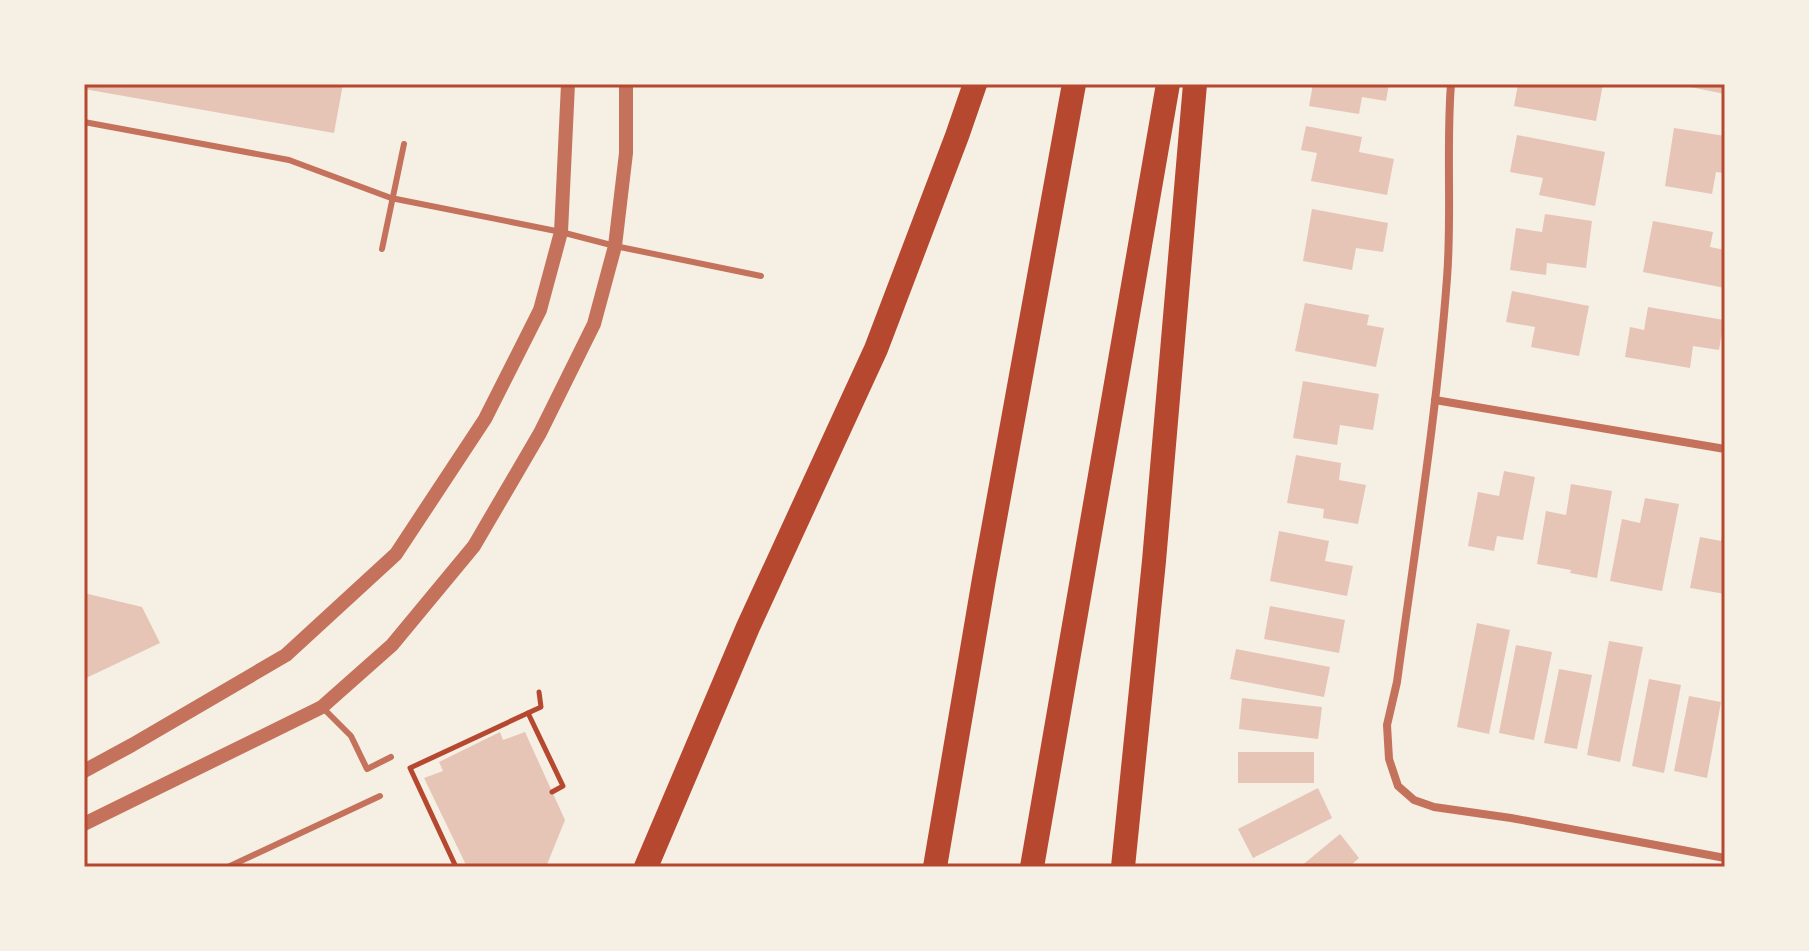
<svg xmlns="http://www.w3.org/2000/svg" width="1809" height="951" font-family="'Asap Condensed',sans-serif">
  <rect width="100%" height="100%" fill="#f6efe4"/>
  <!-- building -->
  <g fill="#e6c5b7">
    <polygon points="84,84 343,84 334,133 84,89"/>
    <polygon points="1313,84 1389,84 1386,101 1362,97 1359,114 1309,106"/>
    <polygon points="1518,84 1603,84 1596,121 1514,106"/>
    <polygon points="1680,84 1725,84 1725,94 1680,85"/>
    <polygon points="1306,126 1362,137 1359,152 1394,159 1387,195 1311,181 1317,153 1301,150"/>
    <polygon points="1674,128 1725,136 1725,173 1716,172 1712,194 1665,186"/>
    <polygon points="1517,135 1605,152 1595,206 1539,195 1543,178 1510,172"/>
    <polygon points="1312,209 1388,223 1383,252 1356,248 1352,270 1303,261"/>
    <polygon points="1545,214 1592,221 1586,268 1547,263 1546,275 1510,270 1516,228 1542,232"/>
    <polygon points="1653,221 1713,232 1710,247 1725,250 1725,288 1643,272"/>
    <polygon points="1512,291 1589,306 1579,356 1531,347 1535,327 1506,322"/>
    <polygon points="1305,303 1369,315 1367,325 1384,328 1376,367 1295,351"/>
    <polygon points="1648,307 1724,320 1719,350 1693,346 1690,368 1625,357 1630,327 1644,330"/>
    <polygon points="1303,381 1379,394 1373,430 1340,425 1337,445 1293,438"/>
    <polygon points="1296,455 1341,463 1339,480 1366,485 1358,524 1323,518 1324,509 1287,503"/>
    <polygon points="1504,471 1535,477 1523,540 1497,536 1494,551 1468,546 1478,492 1499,496"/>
    <polygon points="1571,484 1612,491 1597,578 1570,573 1571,570 1537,564 1546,511 1566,515"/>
    <polygon points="1645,498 1679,504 1662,591 1610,581 1622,519 1640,523"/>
    <polygon points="1724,527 1725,527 1725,594 1690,588 1700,537 1721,541"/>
    <polygon points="1279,531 1329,541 1325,561 1353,566 1347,596 1270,581"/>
    <polygon points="84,593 142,607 160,643 84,679"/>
    <polygon points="1270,606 1345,620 1339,653 1264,639"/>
    <polygon points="1477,623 1510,630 1489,734 1457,727"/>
    <polygon points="1609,641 1643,647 1620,762 1587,755"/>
    <polygon points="1516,645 1552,652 1534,740 1499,733"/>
    <polygon points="1236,649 1330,667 1324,697 1230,679"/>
    <polygon points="1559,669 1592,675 1577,749 1544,743"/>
    <polygon points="1649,679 1681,685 1664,773 1632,766"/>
    <polygon points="1689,696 1721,702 1707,778 1674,771"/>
    <polygon points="1242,698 1322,707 1318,739 1239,729"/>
    <polygon points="500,732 503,740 525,732 565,820 546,867 467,867 424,778 443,771 439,762"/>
    <rect x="1238" y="752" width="76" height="31"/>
    <polygon points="1318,788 1332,818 1253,858 1238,829"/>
    <polygon points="1340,834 1359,858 1349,867 1300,867"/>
  </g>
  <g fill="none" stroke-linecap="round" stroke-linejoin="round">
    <!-- path -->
    <g stroke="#b5482f" stroke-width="5">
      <polyline points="528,713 563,786 552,792"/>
      <polyline points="456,867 410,768 541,707 539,692"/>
    </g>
    <!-- service -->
    <g stroke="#c5725c" stroke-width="6">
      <polyline points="84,122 289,160 391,198 561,232 615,246 761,276"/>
      <polyline points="382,249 404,144"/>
      <polyline points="322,707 351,736 367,769 391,757"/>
      <polyline points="228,867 380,796"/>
    </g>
    <!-- minor -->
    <g stroke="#c5725c" stroke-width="8">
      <path d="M1451,84c-5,65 1,130 -4,194 -10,135 -32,270 -50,404l-10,43 2,34 9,27 16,14 20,7 77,11 214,40"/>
      <polyline points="1435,400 1725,449"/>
    </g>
    <!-- tertiary -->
    <g stroke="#c5725c" stroke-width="14">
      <polyline points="84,771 132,745 286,655 396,554 485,419 540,310 561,232 568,84"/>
      <polyline points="84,824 322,707 392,645 474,546 540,433 594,324 615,246 626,153 626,84"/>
    </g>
    <!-- motorway -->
    <g stroke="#b5482f" stroke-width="24">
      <polyline points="646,867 748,627 876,349 957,136 975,84"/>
      <polyline points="935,867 984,579 1074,84"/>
      <polyline points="1032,867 1168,84"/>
      <polyline points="1123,867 1154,561 1195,84"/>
    </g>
  </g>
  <!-- border -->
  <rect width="1809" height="951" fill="none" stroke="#f6efe4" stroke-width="172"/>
  <rect x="86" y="86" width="1637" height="779" fill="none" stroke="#b5482f" stroke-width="3"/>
</svg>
